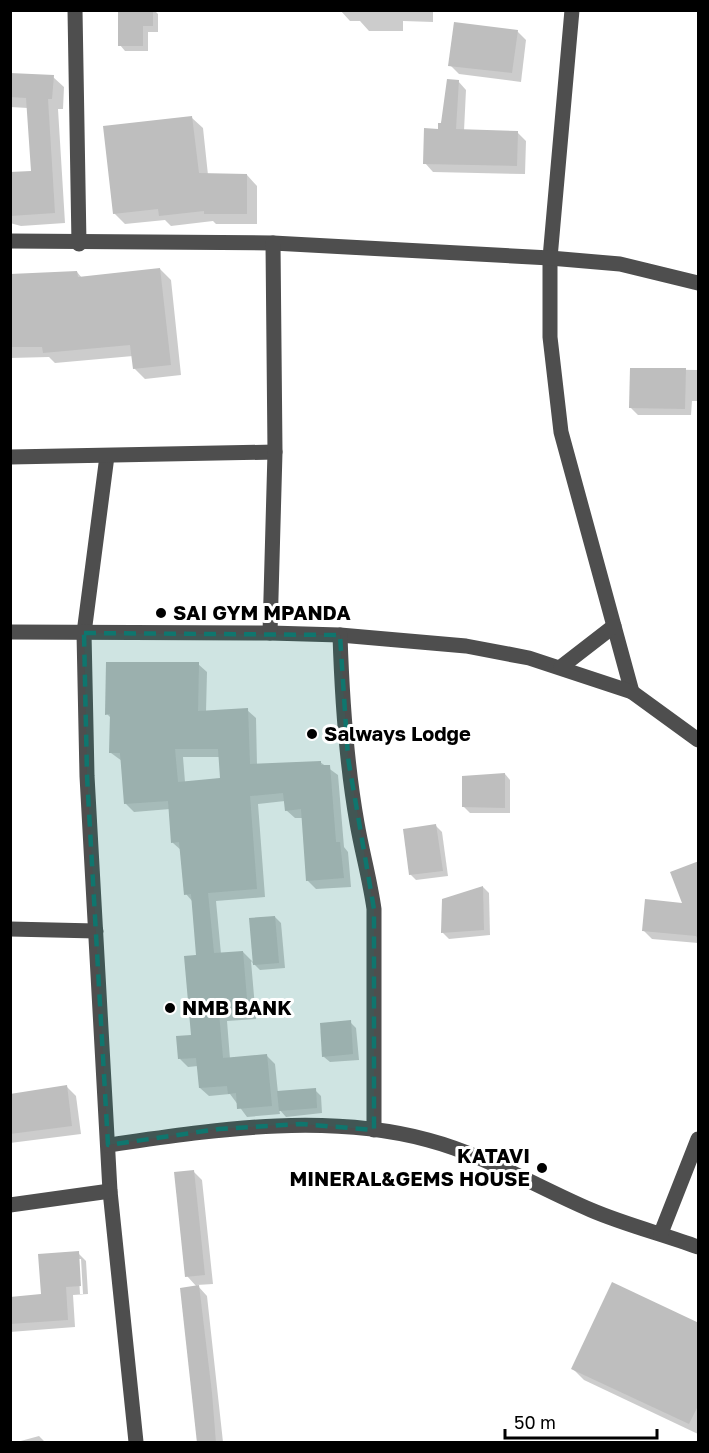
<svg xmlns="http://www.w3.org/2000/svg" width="709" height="1453" font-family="'Golos Text',sans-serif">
  <rect width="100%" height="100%" fill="#fff"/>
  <!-- shadow -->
  <g fill="#0003" fill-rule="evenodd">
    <polygon points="119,10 154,10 158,14 158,32 148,32 148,51 125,51 120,45"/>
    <polygon points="340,10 433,10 433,22 403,21 403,31 369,31 360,21 350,21"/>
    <polygon points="517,31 526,40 521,82 459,74 450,65"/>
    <polygon points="10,74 53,77 64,87 63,109 58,109 65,223 21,226 10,223 10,174 32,172 28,108 10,107"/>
    <polygon points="458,81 466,90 464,131 517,132 526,141 525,174 433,172 425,163"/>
    <polygon points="192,118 203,128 208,175 247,175 257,186 257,224 216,224 213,221 171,226 165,220 125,224 114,213"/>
    <polygon points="160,269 171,280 181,375 145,379 134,368 133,356 55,363 49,357 10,358 10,275 77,272 82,278"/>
    <polygon points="632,369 698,370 698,401 692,401 691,415 638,415 631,408"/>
    <path d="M198,664l9,8 -1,40 41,-2 9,8 1,47 63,-3 18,13 6,72 4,5 3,35 -35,2 -8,-8 -5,-63h-8l-9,-8 -1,-9 -27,3 7,93 -49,4 5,53 22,-2 12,12 20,-47 6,6 4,45 -25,2 -9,-9 5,58 -29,2 3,38 37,-3 8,8 3,29 37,-3 6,6 1,17 -36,4 -7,-8 1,5 -33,3 -17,-23 -21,2 -9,-8 -2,-22 -10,1 -8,-8 13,-23 5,-80 -5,-54 -7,-8 -4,-43 -9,-8 -3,-34 -36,3 -8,-8 -4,-43 -11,-8v-35l-4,-4zM183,757h37l1,22 -36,3z"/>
    <polygon points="505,774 510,780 510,813 470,813 464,807"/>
    <polygon points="436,826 442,832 448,876 416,880 410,874"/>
    <polygon points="698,862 698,943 652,939 644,931 684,904"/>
    <polygon points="483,887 489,893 490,935 449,939 443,933 443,900"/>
    <polygon points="350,1022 356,1028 359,1060 330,1062 324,1057"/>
    <polygon points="67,1087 76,1096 81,1134 10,1143 10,1095"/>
    <polygon points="193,1171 202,1180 213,1284 197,1285 207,1296 223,1442 198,1442 197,1287 187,1276"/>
    <path d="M78,1253l8,8 2,33 -15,1 2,32 -65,5v-34l33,-2zM78,1259h3l2,35h-3z"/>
    <polygon points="698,1325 698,1434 584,1380 573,1369"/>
    <polygon points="39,1436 45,1442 51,1442 17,1442"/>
  </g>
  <!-- building -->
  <g fill="#bebebe" fill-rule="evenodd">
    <polygon points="118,10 153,10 153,26 143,26 143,46 118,46"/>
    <polygon points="454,22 518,30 512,73 448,66"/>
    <polygon points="10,73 54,75 52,99 48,99 55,213 10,216 10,172 31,171 26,98 10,97"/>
    <polygon points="447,79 459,80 456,129 518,131 517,166 423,164 424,128 438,129 438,123 441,123"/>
    <polygon points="192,116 199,173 247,174 247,214 204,214 204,211 159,216 158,209 113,214 103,126"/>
    <polygon points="160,268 171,365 133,369 130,345 43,353 42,347 10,347 10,274 77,271 78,277"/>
    <polygon points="630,368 686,368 685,409 629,408"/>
    <path d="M106,662h93l-1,49 50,-3 2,56 71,-3v4h9l6,77h4l4,36 -38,3 -5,-72 -16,2 -2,-18 -33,3 7,93 -49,4 6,60 29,-2 5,60 -29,2 4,45 44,-4 5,52 -35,3 -1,-16 -8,1 -1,-8 -28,2 -3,-30 -18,1 -2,-23 15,-1 -7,-79 12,-1 -5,-61 -7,1 -5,-53 -8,1 -3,-42 -44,3 -4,-51h-11l1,-39 -5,1zM175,749h43l2,29 -42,4z"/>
    <polygon points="505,773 505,808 462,807 462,776"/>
    <polygon points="436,824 443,871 409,875 403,829"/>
    <polygon points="699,861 699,941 696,936 642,931 645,899 682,903 670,872"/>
    <polygon points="483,886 484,930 441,933 442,899"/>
    <polygon points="275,916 279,963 253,965 249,918"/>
    <polygon points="351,1020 353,1054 322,1057 320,1023"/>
    <polygon points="67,1085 72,1126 10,1134 10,1094"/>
    <polygon points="316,1088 317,1108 279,1111 277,1091"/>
    <polygon points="194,1170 205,1275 185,1277 174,1172"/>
    <polygon points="79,1251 81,1286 66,1287 68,1320 10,1324 10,1297 41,1294 38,1254"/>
    <polygon points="612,1282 699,1323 699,1404 689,1424 571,1369"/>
    <polygon points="199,1285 212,1393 216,1443 197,1443 180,1288"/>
  </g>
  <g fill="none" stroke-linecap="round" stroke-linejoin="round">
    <!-- minor -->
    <g stroke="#4e4e4e" stroke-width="15">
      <polyline points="75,10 79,244"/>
      <polyline points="572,10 550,258 550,337 561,432 632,692"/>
      <polyline points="10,241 273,243 550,258 620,264 698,283"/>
      <polyline points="107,456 84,633 87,776 110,1191 136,1442"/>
      <polyline points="10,457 275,452"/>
      <polyline points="10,632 270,633 340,635 466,646 529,658 632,692 698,740"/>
      <polyline points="270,633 275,452 273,243"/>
      <path d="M340,635c2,63 6,126 17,188 5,29 13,57 17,86v221"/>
      <polyline points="561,667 614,626"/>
      <polyline points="10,929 96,931"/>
      <path d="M108,1145c106,-15 215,-33 320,-5 57,15 109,47 163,70 35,15 72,24 107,37"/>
      <polyline points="10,1205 110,1191"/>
      <polyline points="661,1233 698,1139"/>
    </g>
  </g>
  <!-- marked area -->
  <path fill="#0f766e" fill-opacity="0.2" stroke="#0f766e" stroke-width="4.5" stroke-dasharray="12 8" stroke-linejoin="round" d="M84,633l256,2 8,123 26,151v221l-73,-6 -82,5 -111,16 -21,-369z"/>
  <!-- markers -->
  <g fill="#000" stroke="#fff" stroke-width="2">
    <circle cx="161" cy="613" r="6"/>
    <circle cx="312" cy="734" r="6"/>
    <circle cx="170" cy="1008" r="6"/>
    <circle cx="542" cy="1168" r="6"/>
  </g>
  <g text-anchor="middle" stroke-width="6" stroke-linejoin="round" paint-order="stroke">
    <!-- poi labels -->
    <g font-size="20" font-weight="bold" fill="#000" stroke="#fff" text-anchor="start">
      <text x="173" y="620">SAI GYM MPANDA</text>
      <text x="324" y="741">Salways Lodge</text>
      <text x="182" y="1015">NMB BANK</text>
      <text x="530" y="1163" text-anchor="end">KATAVI<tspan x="530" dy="23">MINERAL&amp;GEMS HOUSE</tspan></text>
    </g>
  </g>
  <!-- border -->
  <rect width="709" height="1453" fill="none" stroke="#000000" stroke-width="24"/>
  <!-- scale -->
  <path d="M505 1429v9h152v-9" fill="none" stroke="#000000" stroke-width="3"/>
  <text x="514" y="1429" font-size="18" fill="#000000" stroke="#ffffff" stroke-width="4.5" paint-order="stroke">50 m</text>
</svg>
